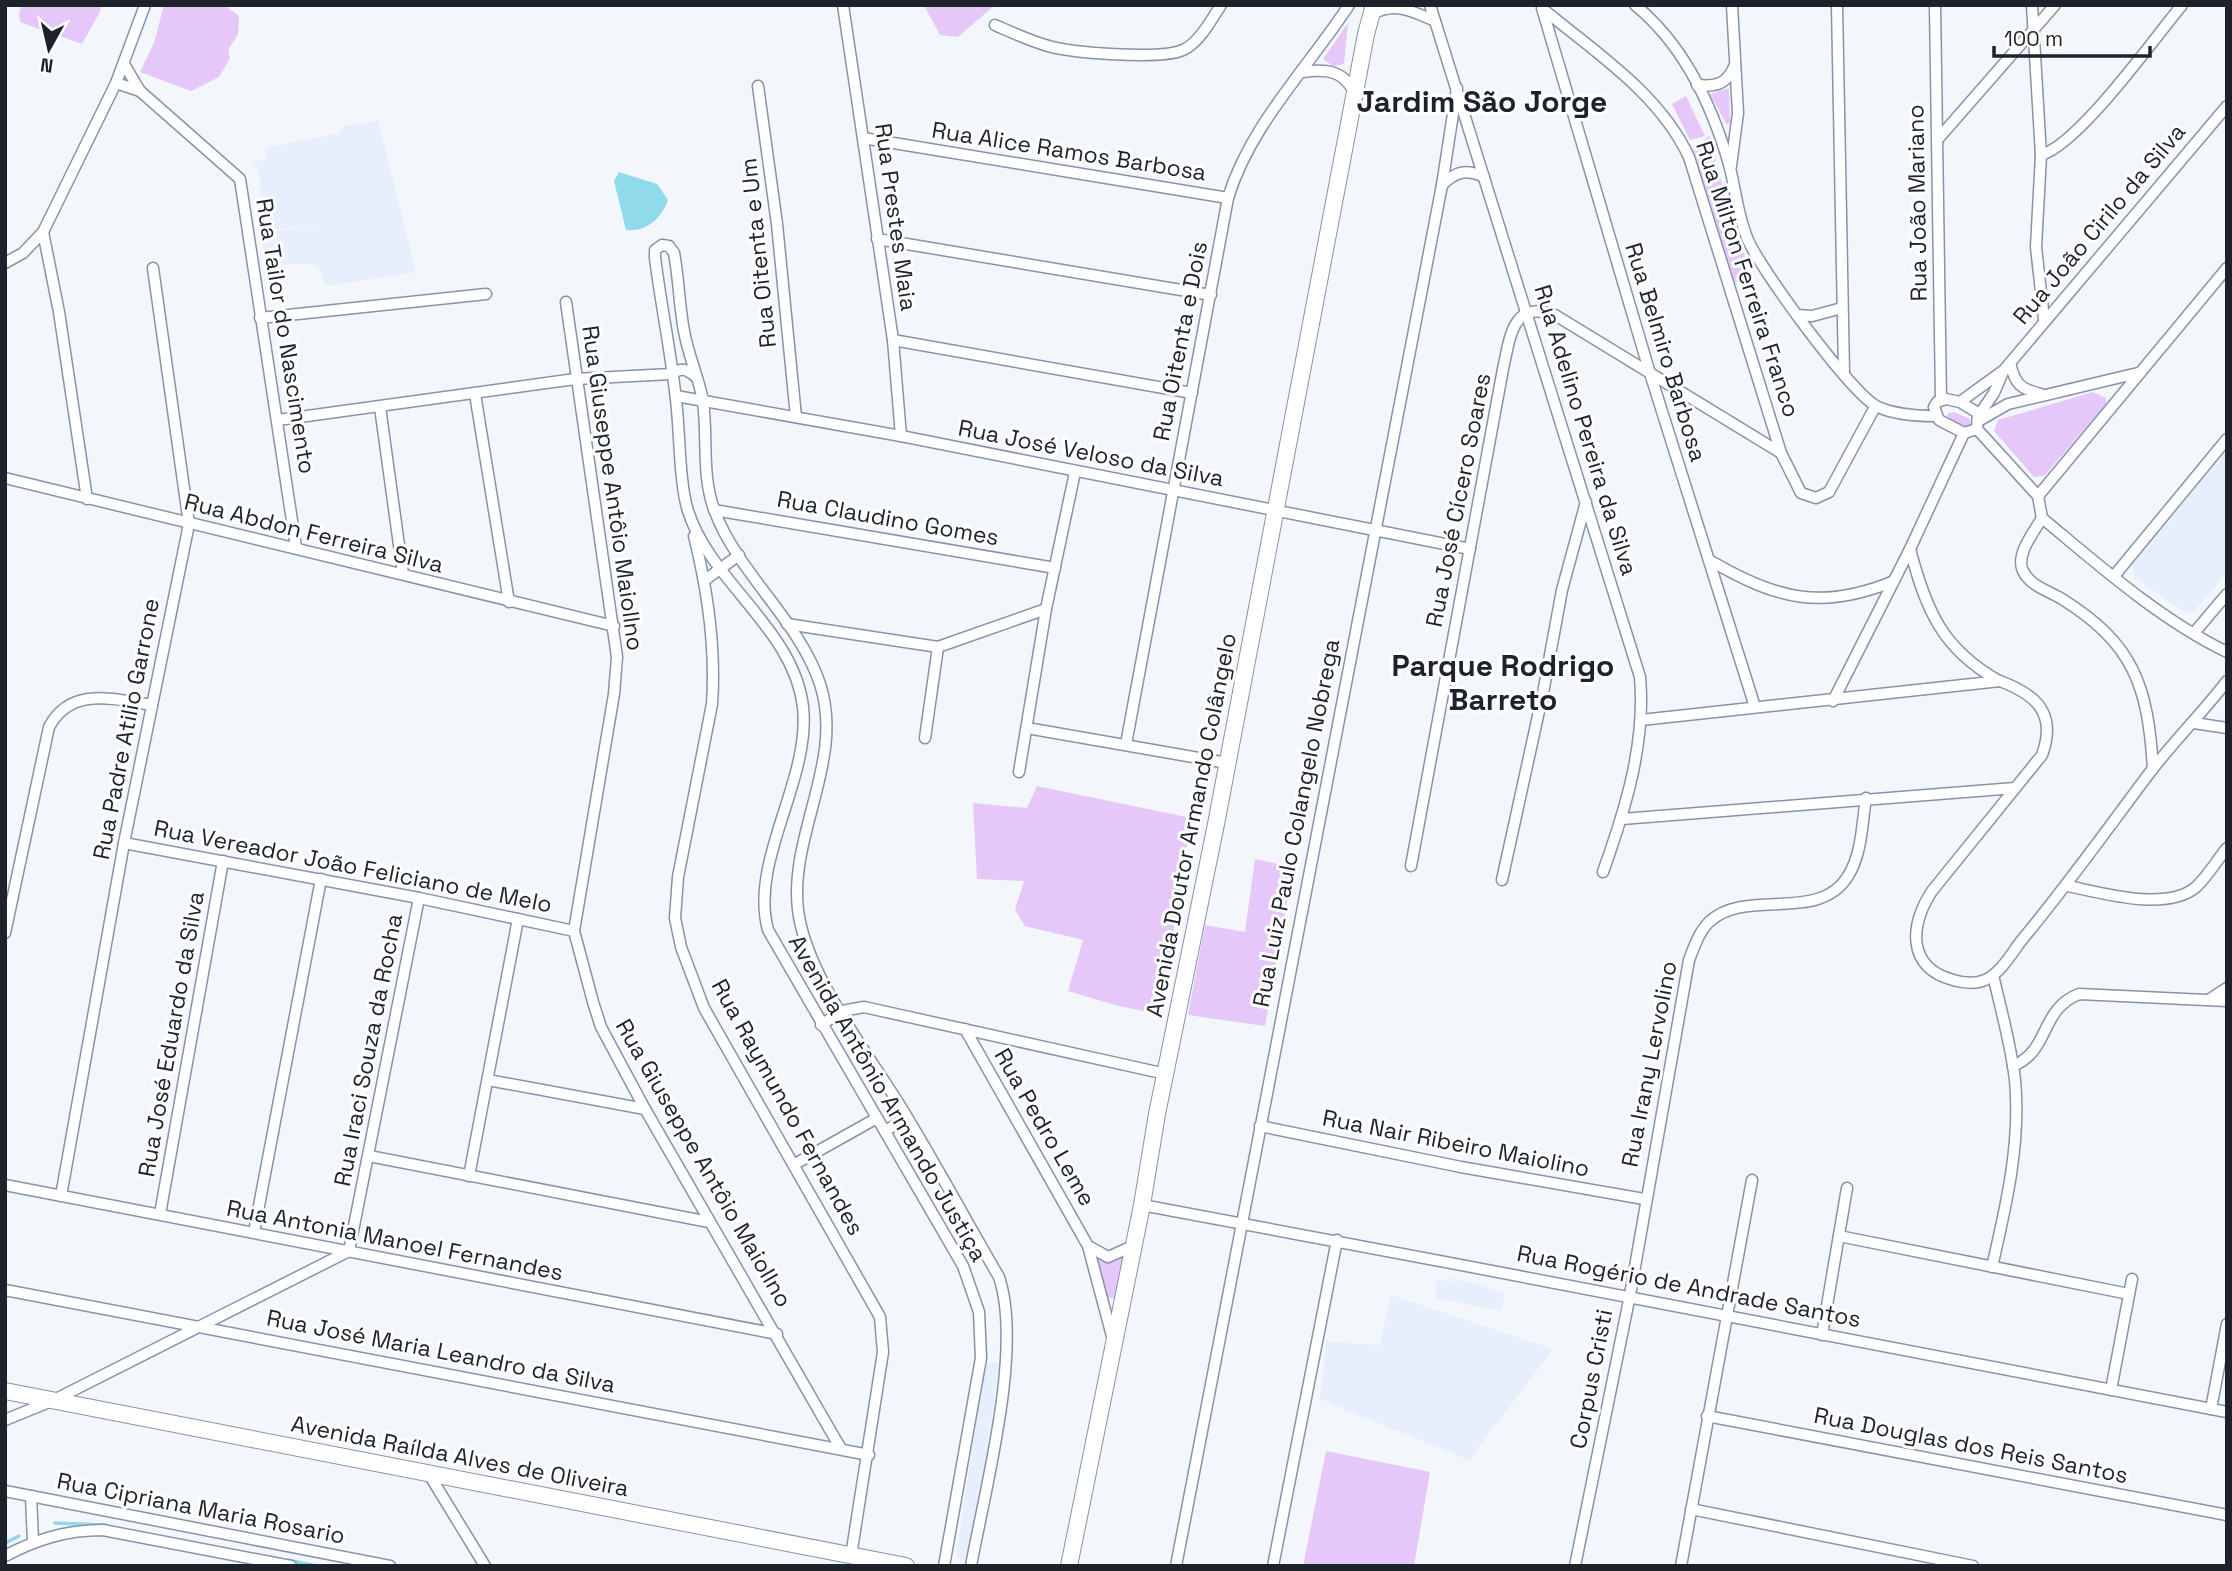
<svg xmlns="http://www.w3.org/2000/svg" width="2232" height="1571" font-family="'Space Grotesk',sans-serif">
  <rect width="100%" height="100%" fill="#f3f6fb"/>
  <!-- built -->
  <g fill="#e7eefc">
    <polygon points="378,121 416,272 326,286 319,267 312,264 265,265 262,232 346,224 263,230 259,172 253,162 266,160 266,148 340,133 343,126"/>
    <polygon points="2227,452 2227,573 2192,613 2186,613 2134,577 2133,562"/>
    <polygon points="1453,1278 1505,1293 1501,1311 1435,1298 1437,1279 1453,1283"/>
    <polygon points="1391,1295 1553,1349 1469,1460 1320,1399 1326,1342 1380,1345"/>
    <polygon points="1000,1362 970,1559 956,1558 985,1363"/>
  </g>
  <!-- green -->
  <g fill="#e6c7f9">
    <polygon points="22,5 99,5 101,10 82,44 20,22 19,13"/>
    <polygon points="164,5 227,7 239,16 238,34 228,50 230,58 219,77 191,91 140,72 154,43"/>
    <polygon points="924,5 995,5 958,37 940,35"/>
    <polygon points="1348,23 1344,64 1333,66 1323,59"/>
    <polygon points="1729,88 1730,122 1727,125 1710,94"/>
    <polygon points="1686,96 1705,136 1690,140 1672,104"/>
    <polygon points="1710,136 1729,213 1752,275 1735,283 1693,147"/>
    <polygon points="2093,392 2106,398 2106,404 2044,476 2034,477 1994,431 1998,420"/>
    <path d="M1954,412l16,7 1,8c-11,0 -22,-1 -24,-13z"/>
    <polygon points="1037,786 1191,818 1161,1015 1115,1005 1068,991 1083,940 1025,926 1015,910 1024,881 977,879 973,803 1027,808"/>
    <polygon points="1255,859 1293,867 1265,1026 1188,1015 1205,925 1245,932"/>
    <polygon points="1126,1256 1120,1298 1108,1298 1097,1258 1111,1261"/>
    <polygon points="1326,1451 1430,1472 1414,1566 1303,1566"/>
  </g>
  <!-- water -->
  <path fill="#91daeb" d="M619,172l38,12 11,16c-7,19 -22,32 -42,30l-12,-49z"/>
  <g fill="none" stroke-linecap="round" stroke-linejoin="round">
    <!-- stream -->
    <g stroke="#91daeb" stroke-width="3.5">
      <polyline points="55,1523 105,1525"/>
      <polyline points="5,1543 19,1536"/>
      <polyline points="288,1560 317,1566"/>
    </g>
    <!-- street casing -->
    <g stroke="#8693ab" stroke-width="13">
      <g id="street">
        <polyline points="843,5 893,340 901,436"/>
        <path d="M1430,5l210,672c6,67 -15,133 -37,195"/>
        <path d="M1635,5c49,40 78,102 95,163 6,24 8,49 18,72 13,30 104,155 130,167 18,8 39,9 57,9"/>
        <polyline points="1837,5 1844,373"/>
        <polyline points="1935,5 1941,400"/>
        <polyline points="2032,5 2041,155 2036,247 2044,319"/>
        <polyline points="1542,8 1649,370 1755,707"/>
        <path d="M1543,9c53,44 116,84 146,148l92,296 20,40 15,5 13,-6 46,-85"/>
        <path d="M1371,15c23,-14 41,-4 64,6"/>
        <path d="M995,25c16,7 33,15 50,20 24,8 115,15 138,5 16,-7 29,-31 38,-45"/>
        <path d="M1303,72c23,-3 40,-2 51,20"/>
        <polyline points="116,83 140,91 124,64"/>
        <path d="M1697,85c20,2 30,-1 38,-20"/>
        <polyline points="758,86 777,224 796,417"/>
        <polyline points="140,91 240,179 296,547"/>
        <polyline points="863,138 1228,198"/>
        <polyline points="1938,139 2055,5"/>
        <path d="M2041,155c38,-11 112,-115 141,-150"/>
        <polyline points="1731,166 1738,113 1732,5"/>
        <path d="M1442,185c14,-14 24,-16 42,-8"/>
        <polyline points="43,232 59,312 87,499"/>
        <polyline points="877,239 1211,295"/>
        <polyline points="5,263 23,253 43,232 116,83 145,5"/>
        <polyline points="566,302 617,657 614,694 574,931 593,1002 601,1027 645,1109 841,1449"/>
        <polyline points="1797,315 1812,316 1842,308"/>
        <polyline points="260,318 486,294"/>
        <polyline points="893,340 1192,393"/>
        <path d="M2010,363c5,21 10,26 31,31"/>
        <polyline points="475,394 509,602"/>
        <polyline points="676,396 901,436 1470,549"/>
        <polygon points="1946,399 1960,402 1978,413 1977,429 1964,433 1939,420 1934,407 1937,402"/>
        <polyline points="1960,402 2004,370 2227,106"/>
        <polyline points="380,407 403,574"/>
        <polyline points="1979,415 1994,393 2003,372"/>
        <path d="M278,420l297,-41 96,-5c11,-7 15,-5 24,2"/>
        <polyline points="1980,420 2008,404 2138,373"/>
        <path d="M1977,429l61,67 4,22c58,48 117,101 185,134"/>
        <polyline points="5,478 614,626"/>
        <polyline points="2038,496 2227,268"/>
        <polyline points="714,510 1055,568"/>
        <path d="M2042,518c-8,14 -27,37 -19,53 7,15 26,20 39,28 72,45 86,87 91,170"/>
        <path d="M694,536c14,56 22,111 18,168l-34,173 -3,41 6,29 23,61 176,309 3,35 -32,204"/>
        <path d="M1910,549c16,61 32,100 89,132"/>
        <path d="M1711,561c65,38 111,50 183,20"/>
        <polyline points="2114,576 2227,439"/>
        <polyline points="705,580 739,555"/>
        <polyline points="787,624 938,647 1046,609"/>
        <polyline points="2194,633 2227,594"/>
        <polyline points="1833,701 1910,549 1964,433"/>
        <path d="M1641,720l359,-39c37,14 57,33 42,74l-110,136c-22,34 -26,76 21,89 10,3 23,4 32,0 15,-6 27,-27 36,-39 46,-55 87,-113 130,-170 24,-31 52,-59 76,-90"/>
        <polyline points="2194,723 2227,728"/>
        <polyline points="1027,728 1227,763"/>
        <polyline points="925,738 938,647"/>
        <path d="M1126,744l102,-546c22,-73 80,-130 121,-193"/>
        <polyline points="1019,772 1046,609 1075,472"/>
        <polyline points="1622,819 2015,788"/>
        <polyline points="124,843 419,898 574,931"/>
        <path d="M1411,866l92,-497c7,-31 9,-70 52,-54l226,138"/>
        <polyline points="1502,880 1543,693 1562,590 1586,502"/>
        <path d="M2068,886c34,7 99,26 128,1 12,-11 21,-27 31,-39"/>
        <path d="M5,933l44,-206c22,-41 64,-28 103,-22"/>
        <polyline points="2210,999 2227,988"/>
        <polyline points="821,1025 842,1011 864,1007 1166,1074"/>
        <polyline points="965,1029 1088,1246 1113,1340"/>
        <path d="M2013,1066c38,-16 26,-56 66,-72l148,7"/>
        <polyline points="488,1080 645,1109"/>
        <polyline points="1260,1126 1461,1167 1644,1199"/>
        <polyline points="885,1131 907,1118"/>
        <polyline points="369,1156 709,1222"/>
        <polyline points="795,1164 877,1118"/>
        <polyline points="469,1176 518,919"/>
        <polyline points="5,1185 777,1334"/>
        <polyline points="61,1196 124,843 189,524 153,268"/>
        <path d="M1142,1205c362,67 723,138 1085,207"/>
        <polyline points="160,1214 223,861"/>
        <polyline points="254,1232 321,879"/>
        <polyline points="1839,1236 2129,1294"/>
        <polyline points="1088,1246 1108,1257 1133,1246"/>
        <path d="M1992,1267c14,-61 29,-124 23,-187 -4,-35 -14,-70 -22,-105"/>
        <polyline points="5,1290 869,1455"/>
        <polyline points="1822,1335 1847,1188"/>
        <polyline points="2111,1390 2132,1279"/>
        <polyline points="2211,1409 2227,1324"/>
        <polyline points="1707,1416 2227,1515"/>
        <polyline points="5,1420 54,1400 349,1251 419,898"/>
        <polyline points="427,1471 485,1566"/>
        <polyline points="5,1491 390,1566"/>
        <polyline points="31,1496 33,1541"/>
        <polyline points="1691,1509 1973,1566"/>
        <path d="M5,1556c32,-17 62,-26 98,-26l188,36"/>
        <path d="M944,1566l37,-208 -2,-46 -16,-46 -195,-336c-19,-69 43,-150 35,-223 -9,-78 -92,-124 -115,-196 -9,-29 -8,-79 -12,-111 -5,-47 -15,-95 -21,-142v-8l7,-5 7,1 5,7c5,26 5,52 10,78 4,24 15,47 19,70 5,37 -2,75 12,111 23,61 85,110 105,172 25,76 -31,150 -22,226 8,67 74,148 109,207 32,53 61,107 92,160 24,72 -14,212 -28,289"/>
        <polyline points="1176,1566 1442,185 1457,88"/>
        <polyline points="1273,1566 1337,1240"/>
        <path d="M1575,1566l55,-271 59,-335c5,-13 10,-28 20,-38 37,-35 110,2 139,-46 14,-22 14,-53 18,-78"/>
        <polyline points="1681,1566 1752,1180"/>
      </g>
    </g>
    <!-- secondary casing -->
    <g stroke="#8693ab" stroke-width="18">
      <g id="secondary">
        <polyline points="5,1391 906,1566"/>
        <polyline points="1069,1566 1142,1205 1157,1114 1216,824 1366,34 1374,5"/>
      </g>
    </g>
    <!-- street -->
    <use href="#street" stroke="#fff" stroke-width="10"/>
    <!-- secondary -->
    <use href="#secondary" stroke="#fff" stroke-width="16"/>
  </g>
  <g text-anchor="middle" stroke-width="6" stroke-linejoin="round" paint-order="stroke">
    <!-- street labels -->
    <g font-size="23" fill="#1d222b" stroke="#fff">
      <text transform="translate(1069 151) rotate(9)" y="8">Rua Alice Ramos Barbosa</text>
      <text transform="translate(1917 203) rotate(-91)" y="8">Rua João Mariano</text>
      <text transform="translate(896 217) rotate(82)" y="8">Rua Prestes Maia</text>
      <text transform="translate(2099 224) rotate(-50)" y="8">Rua João Cirilo da Silva</text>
      <text transform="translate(758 253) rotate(-96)" y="8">Rua Oitenta e Um</text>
      <text transform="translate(1748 279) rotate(72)" y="8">Rua Milton Ferreira Franco</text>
      <text transform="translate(286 336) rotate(81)" y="8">Rua Tailor do Nascimento</text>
      <text transform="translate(1180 341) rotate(-79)" y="8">Rua Oitenta e Dois</text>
      <text transform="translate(1666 352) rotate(73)" y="8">Rua Belmiro Barbosa</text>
      <text transform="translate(1586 430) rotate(73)" y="8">Rua Adelino Pereira da Silva</text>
      <text transform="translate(1091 453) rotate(11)" y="8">Rua José Veloso da Silva</text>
      <text transform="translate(613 488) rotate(82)" y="8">Rua Giuseppe Antôio Maiollno</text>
      <text transform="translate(1458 500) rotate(-79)" y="8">Rua José Cícero Soares</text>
      <text transform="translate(888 518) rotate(10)" y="8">Rua Claudino Gomes</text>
      <text transform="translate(314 533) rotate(14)" y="8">Rua Abdon Ferreira Silva</text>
      <text transform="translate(126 729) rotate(-79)" y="8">Rua Padre Atilio Garrone</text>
      <text transform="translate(1296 823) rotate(-79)" y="8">Rua Luiz Paulo Colangelo Nobrega</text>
      <text transform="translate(1191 825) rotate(-79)" y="8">Avenida Doutor Armando Colângelo</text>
      <text transform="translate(353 866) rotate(11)" y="8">Rua Vereador João Feliciano de Melo</text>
      <text transform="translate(171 1034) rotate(-80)" y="8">Rua José Eduardo da Silva</text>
      <text transform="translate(368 1050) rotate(-79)" y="8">Rua Iraci Souza da Rocha</text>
      <text transform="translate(1649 1064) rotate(-79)" y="8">Rua Irany Lervolino</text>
      <text transform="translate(888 1098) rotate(60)" y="8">Avenida Antônio Armando Justiça</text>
      <text transform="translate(788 1107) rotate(61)" y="8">Rua Raymundo Fernandes</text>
      <text transform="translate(1045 1127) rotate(60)" y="8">Rua Pedro Leme</text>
      <text transform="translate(1456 1143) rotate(11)" y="8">Rua Nair Ribeiro Maiolino</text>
      <text transform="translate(704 1163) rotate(60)" y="8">Rua Giuseppe Antôio Maiollno</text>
      <text transform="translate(395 1240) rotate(11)" y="8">Rua Antonia Manoel Fernandes</text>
      <text transform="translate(1689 1286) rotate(11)" y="8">Rua Rogério de Andrade Santos</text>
      <text transform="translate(441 1351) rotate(11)" y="8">Rua José Maria Leandro da Silva</text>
      <text transform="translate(1591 1379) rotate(-79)" y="8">Corpus Cristi</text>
      <text transform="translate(1971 1445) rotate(11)" y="8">Rua Douglas dos Reis Santos</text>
      <text transform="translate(460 1456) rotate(11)" y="8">Avenida Raílda Alves de Oliveira</text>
      <text transform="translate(201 1508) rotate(11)" y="8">Rua Cipriana Maria Rosario</text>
    </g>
    <!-- district labels -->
    <g font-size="30" font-weight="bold" fill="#1d222b" stroke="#fff">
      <text x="1482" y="112">Jardim São Jorge</text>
      <text x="1503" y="676">Parque Rodrigo<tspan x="1503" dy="34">Barreto</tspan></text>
    </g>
  </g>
  <!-- border -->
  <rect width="2232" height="1571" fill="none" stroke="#1d222b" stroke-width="14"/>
  <!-- north arrow -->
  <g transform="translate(49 49) rotate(188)" stroke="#ffffff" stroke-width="5" paint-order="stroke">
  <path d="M0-5L12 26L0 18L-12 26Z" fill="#1d222b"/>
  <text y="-10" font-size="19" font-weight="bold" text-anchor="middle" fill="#1d222b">N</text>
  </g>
  <!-- scale -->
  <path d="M1994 46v10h156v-10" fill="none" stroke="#1d222b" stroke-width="3.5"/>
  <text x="2004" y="46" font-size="21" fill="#1d222b" stroke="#ffffff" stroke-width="5" paint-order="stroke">100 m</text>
</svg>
